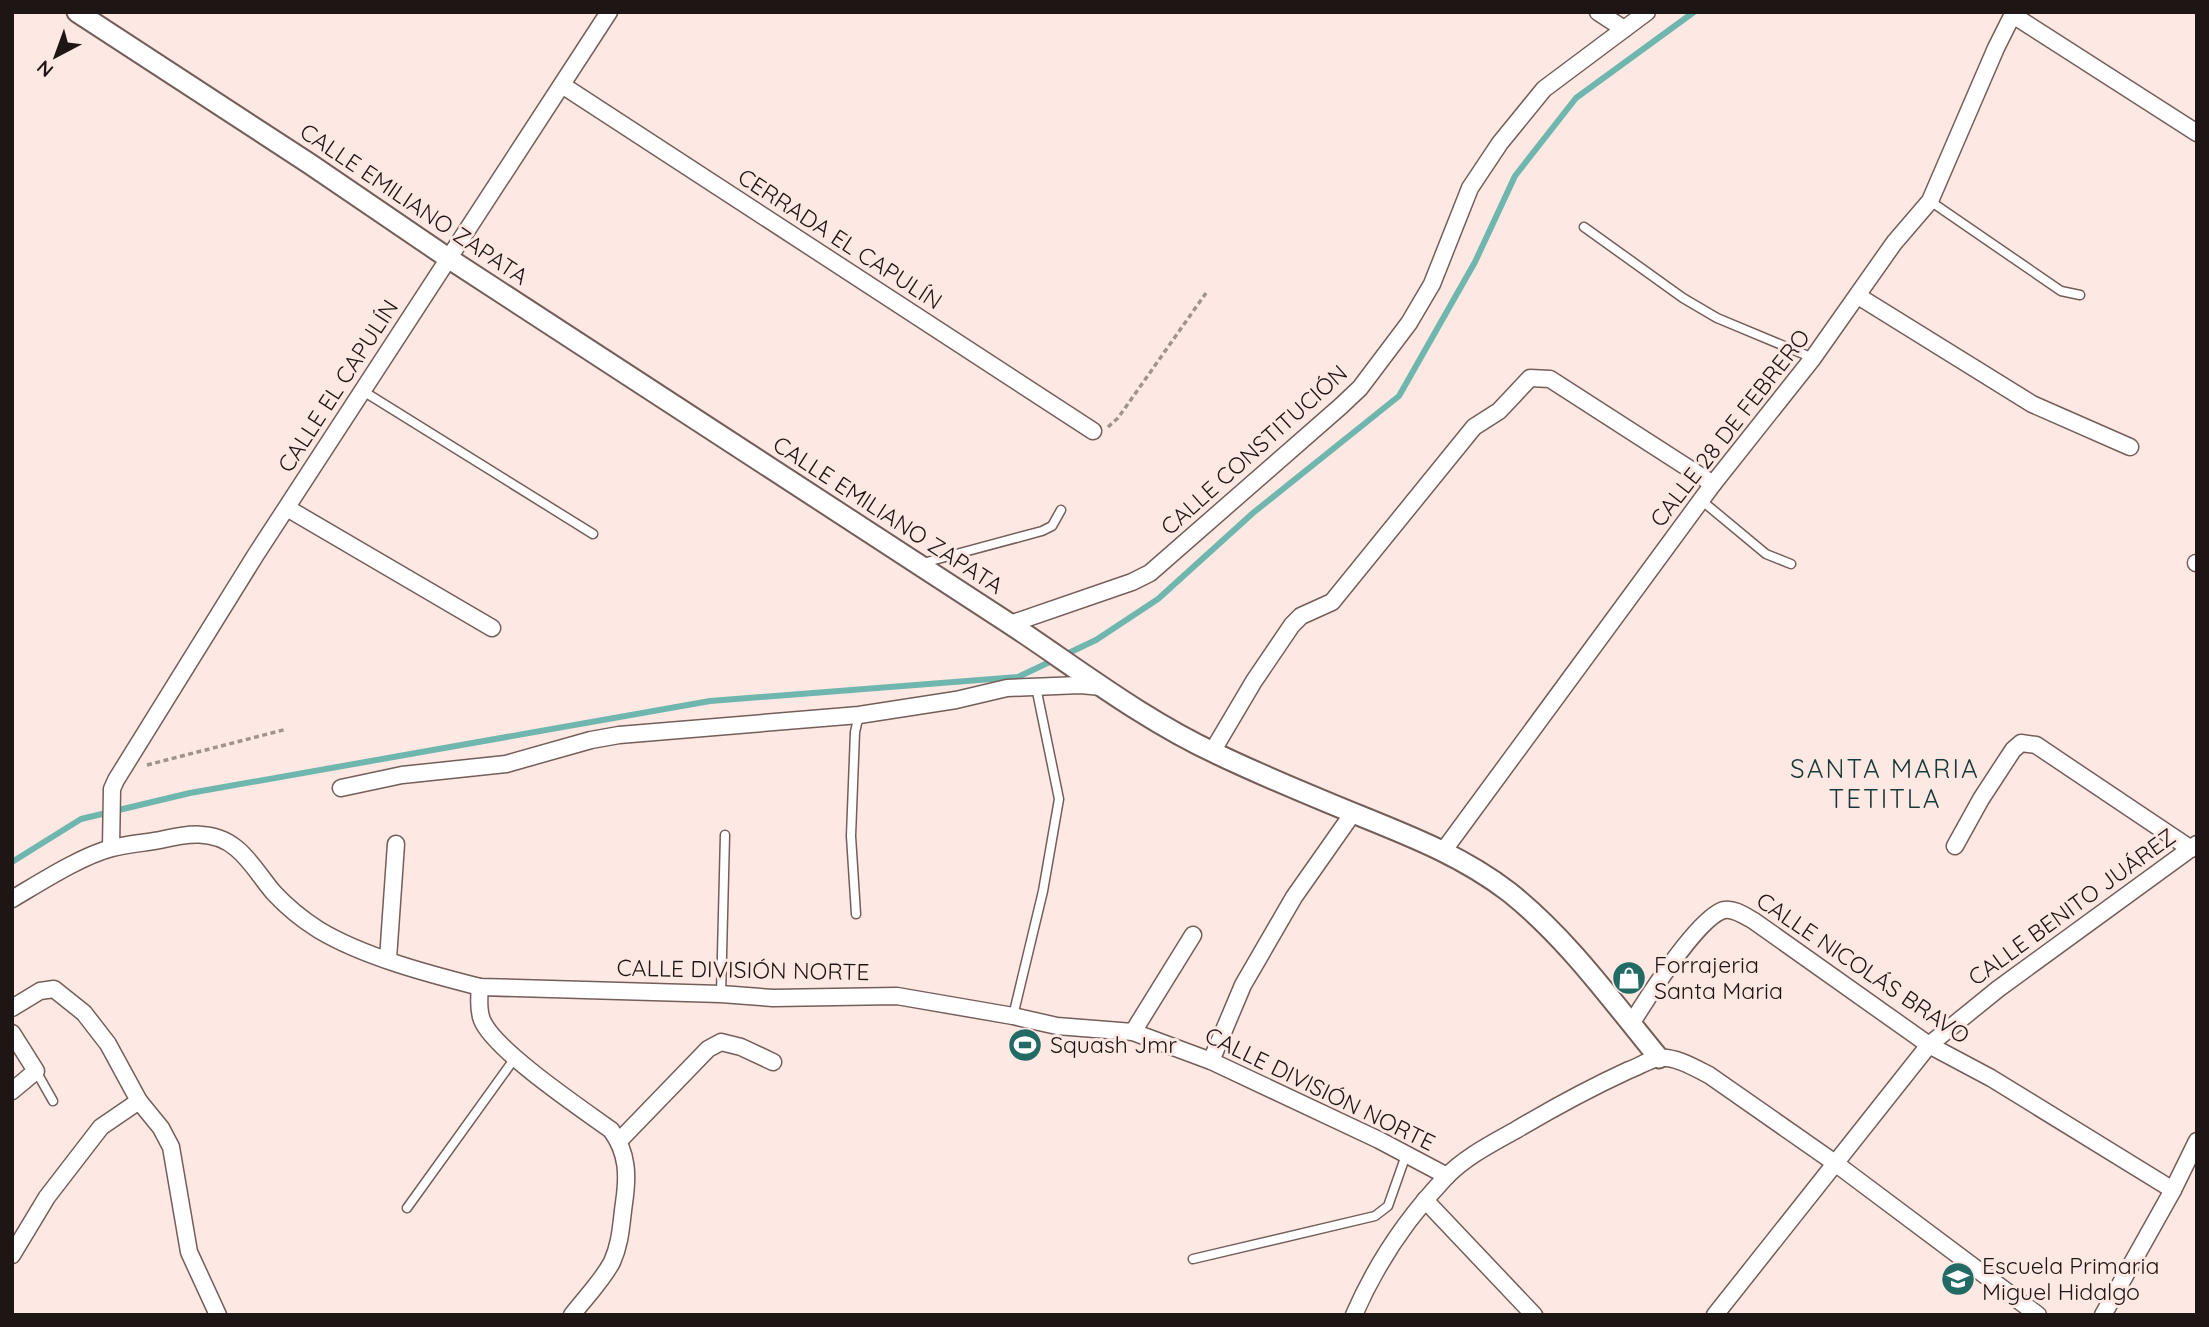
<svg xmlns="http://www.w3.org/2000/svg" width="2209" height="1327" font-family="Quicksand,sans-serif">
  <rect width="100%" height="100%" fill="#fde8e4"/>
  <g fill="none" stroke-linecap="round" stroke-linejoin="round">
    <!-- stream -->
    <polyline stroke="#6fb6ae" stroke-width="6" points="12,862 81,819 190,793 710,701 1018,677 1096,640 1158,599 1253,513 1399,396 1475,262 1515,176 1576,98 1694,12"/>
    <!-- service casing -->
    <g stroke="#745e5a" stroke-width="11">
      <g id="service">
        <polyline points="1930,201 2061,291 2080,295"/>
        <polyline points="1584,227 1683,298 1717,318 1813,358"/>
        <polyline points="363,391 593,534"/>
        <polyline points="1701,500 1766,554 1791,564"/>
        <polyline points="923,563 1042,531 1052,526 1061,510"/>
        <polyline points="856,914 851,836 855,732 859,715"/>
        <polyline points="721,994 725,835"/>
        <polyline points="1013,1016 1043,891 1059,799 1036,687"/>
        <polyline points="36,1071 53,1101"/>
        <polyline points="407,1208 515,1058"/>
        <polyline points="1193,1259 1375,1216 1388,1206 1406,1155"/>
      </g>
    </g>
    <!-- minor casing -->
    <g stroke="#745e5a" stroke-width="19">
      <g id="minor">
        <polyline points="1598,12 1624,29"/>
        <polyline points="2013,15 2197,133"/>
        <polyline points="562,85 1093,431"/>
        <polyline points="1858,296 2032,404 2130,447"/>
        <polyline points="287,508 492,628"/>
        <polyline points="2196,563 2197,563"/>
        <polyline points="1010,624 1132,582 1150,573 1341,406 1360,388 1409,323 1432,284 1470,188 1500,143 1544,89 1647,12"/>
        <polyline points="1212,752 1254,681 1292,625 1301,616 1332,602 1474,427 1499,411 1530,378 1550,379 1713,484"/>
        <polyline points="341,788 402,775 506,764 591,740 619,735 859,715 956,700 1007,688 1080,685 1102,687"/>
        <polyline points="1955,846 1981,799 2013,750 2021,743 2036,745 2191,849"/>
        <polyline points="111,848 112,789 116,780 255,556 609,12"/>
        <polyline points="1444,850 1713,484 1813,358 1894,243 1930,201 1996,48 2014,12"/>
        <path d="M12,899c29,-17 69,-43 100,-51 16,-4 32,-5 48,-8 26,-6 53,-11 76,8 15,12 25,30 38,45 13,14 29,27 45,37 45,27 110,44 161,57l241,7 52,4 124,-2 116,20 44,10 76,6 78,29 168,79 68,36"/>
        <polyline points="388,959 396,844"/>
        <path d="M480,987c-1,10 -2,23 2,33 12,30 100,89 129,110 17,23 17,46 13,73 -3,21 -3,39 -12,59 -10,19 -27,36 -40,53"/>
        <polyline points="12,1008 40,991 54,989 84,1013 108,1044 139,1101 161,1128 171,1147 189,1252 218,1315"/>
        <path d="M1631,1024c15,-24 67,-107 93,-114 10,-2 21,6 30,11l175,124 62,33 182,112"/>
        <polyline points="1133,1032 1193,935"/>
        <polyline points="12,1033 36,1071 12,1091"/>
        <polyline points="1211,1061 1243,985 1294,897 1353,813"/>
        <polyline points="619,1141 708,1049 721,1042 741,1047 773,1062"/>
        <polyline points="1425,1200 1534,1315"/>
        <polyline points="12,1255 47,1197 101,1127 139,1101"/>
        <path d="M1354,1315c22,-51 53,-97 91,-137 20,-21 46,-34 71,-48 37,-22 74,-42 113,-60 9,-3 21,-11 30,-12 16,-2 36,10 50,17l126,88 203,152"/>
        <polyline points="1715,1315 1929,1045 1998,989 2197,844"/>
        <polyline points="2103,1315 2173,1190 2197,1141"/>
      </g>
    </g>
    <!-- tertiary casing -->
    <g stroke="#745e5a" stroke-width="23">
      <path id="tertiary" d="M77,12l233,152 138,94 562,366c68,45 132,95 207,130 48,23 97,43 146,63 52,21 102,41 146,75 58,46 103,109 150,166"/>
    </g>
    <!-- path -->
    <g stroke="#a1928e" stroke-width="3.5" stroke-dasharray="5 3.5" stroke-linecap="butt">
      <polyline points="1108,427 1118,418 1206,293"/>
      <polyline points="147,765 287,729"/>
    </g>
    <!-- service -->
    <use href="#service" stroke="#fff" stroke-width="8"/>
    <!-- minor -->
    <use href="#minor" stroke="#fff" stroke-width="16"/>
    <!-- tertiary -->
    <use href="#tertiary" stroke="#fff" stroke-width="19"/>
  </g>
  <!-- icons -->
  <defs>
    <g id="shop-disc" transform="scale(1.75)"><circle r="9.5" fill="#216b64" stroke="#fde8e4"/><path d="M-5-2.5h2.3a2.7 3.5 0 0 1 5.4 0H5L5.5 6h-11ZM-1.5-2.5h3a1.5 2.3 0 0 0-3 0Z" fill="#fff"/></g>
    <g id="stadium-disc" transform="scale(1.75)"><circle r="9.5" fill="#216b64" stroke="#fde8e4"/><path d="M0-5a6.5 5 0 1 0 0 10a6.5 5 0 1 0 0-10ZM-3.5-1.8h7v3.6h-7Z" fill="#fff"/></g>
    <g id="school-disc" transform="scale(1.75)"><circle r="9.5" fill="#216b64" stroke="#fde8e4"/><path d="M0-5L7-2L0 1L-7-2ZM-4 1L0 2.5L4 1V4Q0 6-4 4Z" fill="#fff"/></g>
  </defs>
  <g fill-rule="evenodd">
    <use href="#shop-disc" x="1629" y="978"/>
    <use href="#stadium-disc" x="1025" y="1045"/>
    <use href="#school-disc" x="1958" y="1279"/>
  </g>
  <g text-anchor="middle" stroke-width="6" stroke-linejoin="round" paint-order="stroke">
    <!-- street labels -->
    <g font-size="23" fill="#1e1614" stroke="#fde8e4">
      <text transform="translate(414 204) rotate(34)" y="8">CALLE EMILIANO ZAPATA</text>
      <text transform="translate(840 239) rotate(33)" y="8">CERRADA EL CAPULÍN</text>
      <text transform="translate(338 386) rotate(-57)" y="8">CALLE EL CAPULÍN</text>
      <text transform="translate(1730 428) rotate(-52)" y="8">CALLE 28 DE FEBRERO</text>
      <text transform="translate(1254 450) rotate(-42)" y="8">CALLE CONSTITUCIÓN</text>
      <text transform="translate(888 515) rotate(33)" y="8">CALLE EMILIANO ZAPATA</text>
      <text transform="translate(2072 907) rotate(-36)" y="8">CALLE BENITO JUÁREZ</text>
      <text transform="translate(1863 968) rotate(34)" y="8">CALLE NICOLÁS BRAVO</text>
      <text transform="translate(743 970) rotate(1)" y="8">CALLE DIVISIÓN NORTE</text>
      <text transform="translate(1320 1089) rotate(26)" y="8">CALLE DIVISIÓN NORTE</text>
    </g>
    <!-- poi labels -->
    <g font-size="23" fill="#1e1614" stroke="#fde8e4" text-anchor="start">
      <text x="1654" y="973">Forrajeria<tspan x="1654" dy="26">Santa Maria</tspan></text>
      <text x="1050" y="1053">Squash Jmr</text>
      <text x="1982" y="1274">Escuela Primaria<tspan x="1982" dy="26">Miguel Hidalgo</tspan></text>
    </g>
    <!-- quarter labels -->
    <g font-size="26" letter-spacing="2" fill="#173935" stroke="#fde8e4">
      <text x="1885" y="778">SANTA MARIA<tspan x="1885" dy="30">TETITLA</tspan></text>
    </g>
  </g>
  <!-- border -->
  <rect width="2209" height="1327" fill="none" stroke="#1e1614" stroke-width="28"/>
  <!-- north arrow -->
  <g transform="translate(56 56) rotate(221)" stroke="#fde8e4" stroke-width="5" paint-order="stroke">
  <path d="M0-5L12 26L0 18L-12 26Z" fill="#1e1614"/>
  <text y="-10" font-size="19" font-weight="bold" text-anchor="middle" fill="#1e1614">N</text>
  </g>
</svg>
